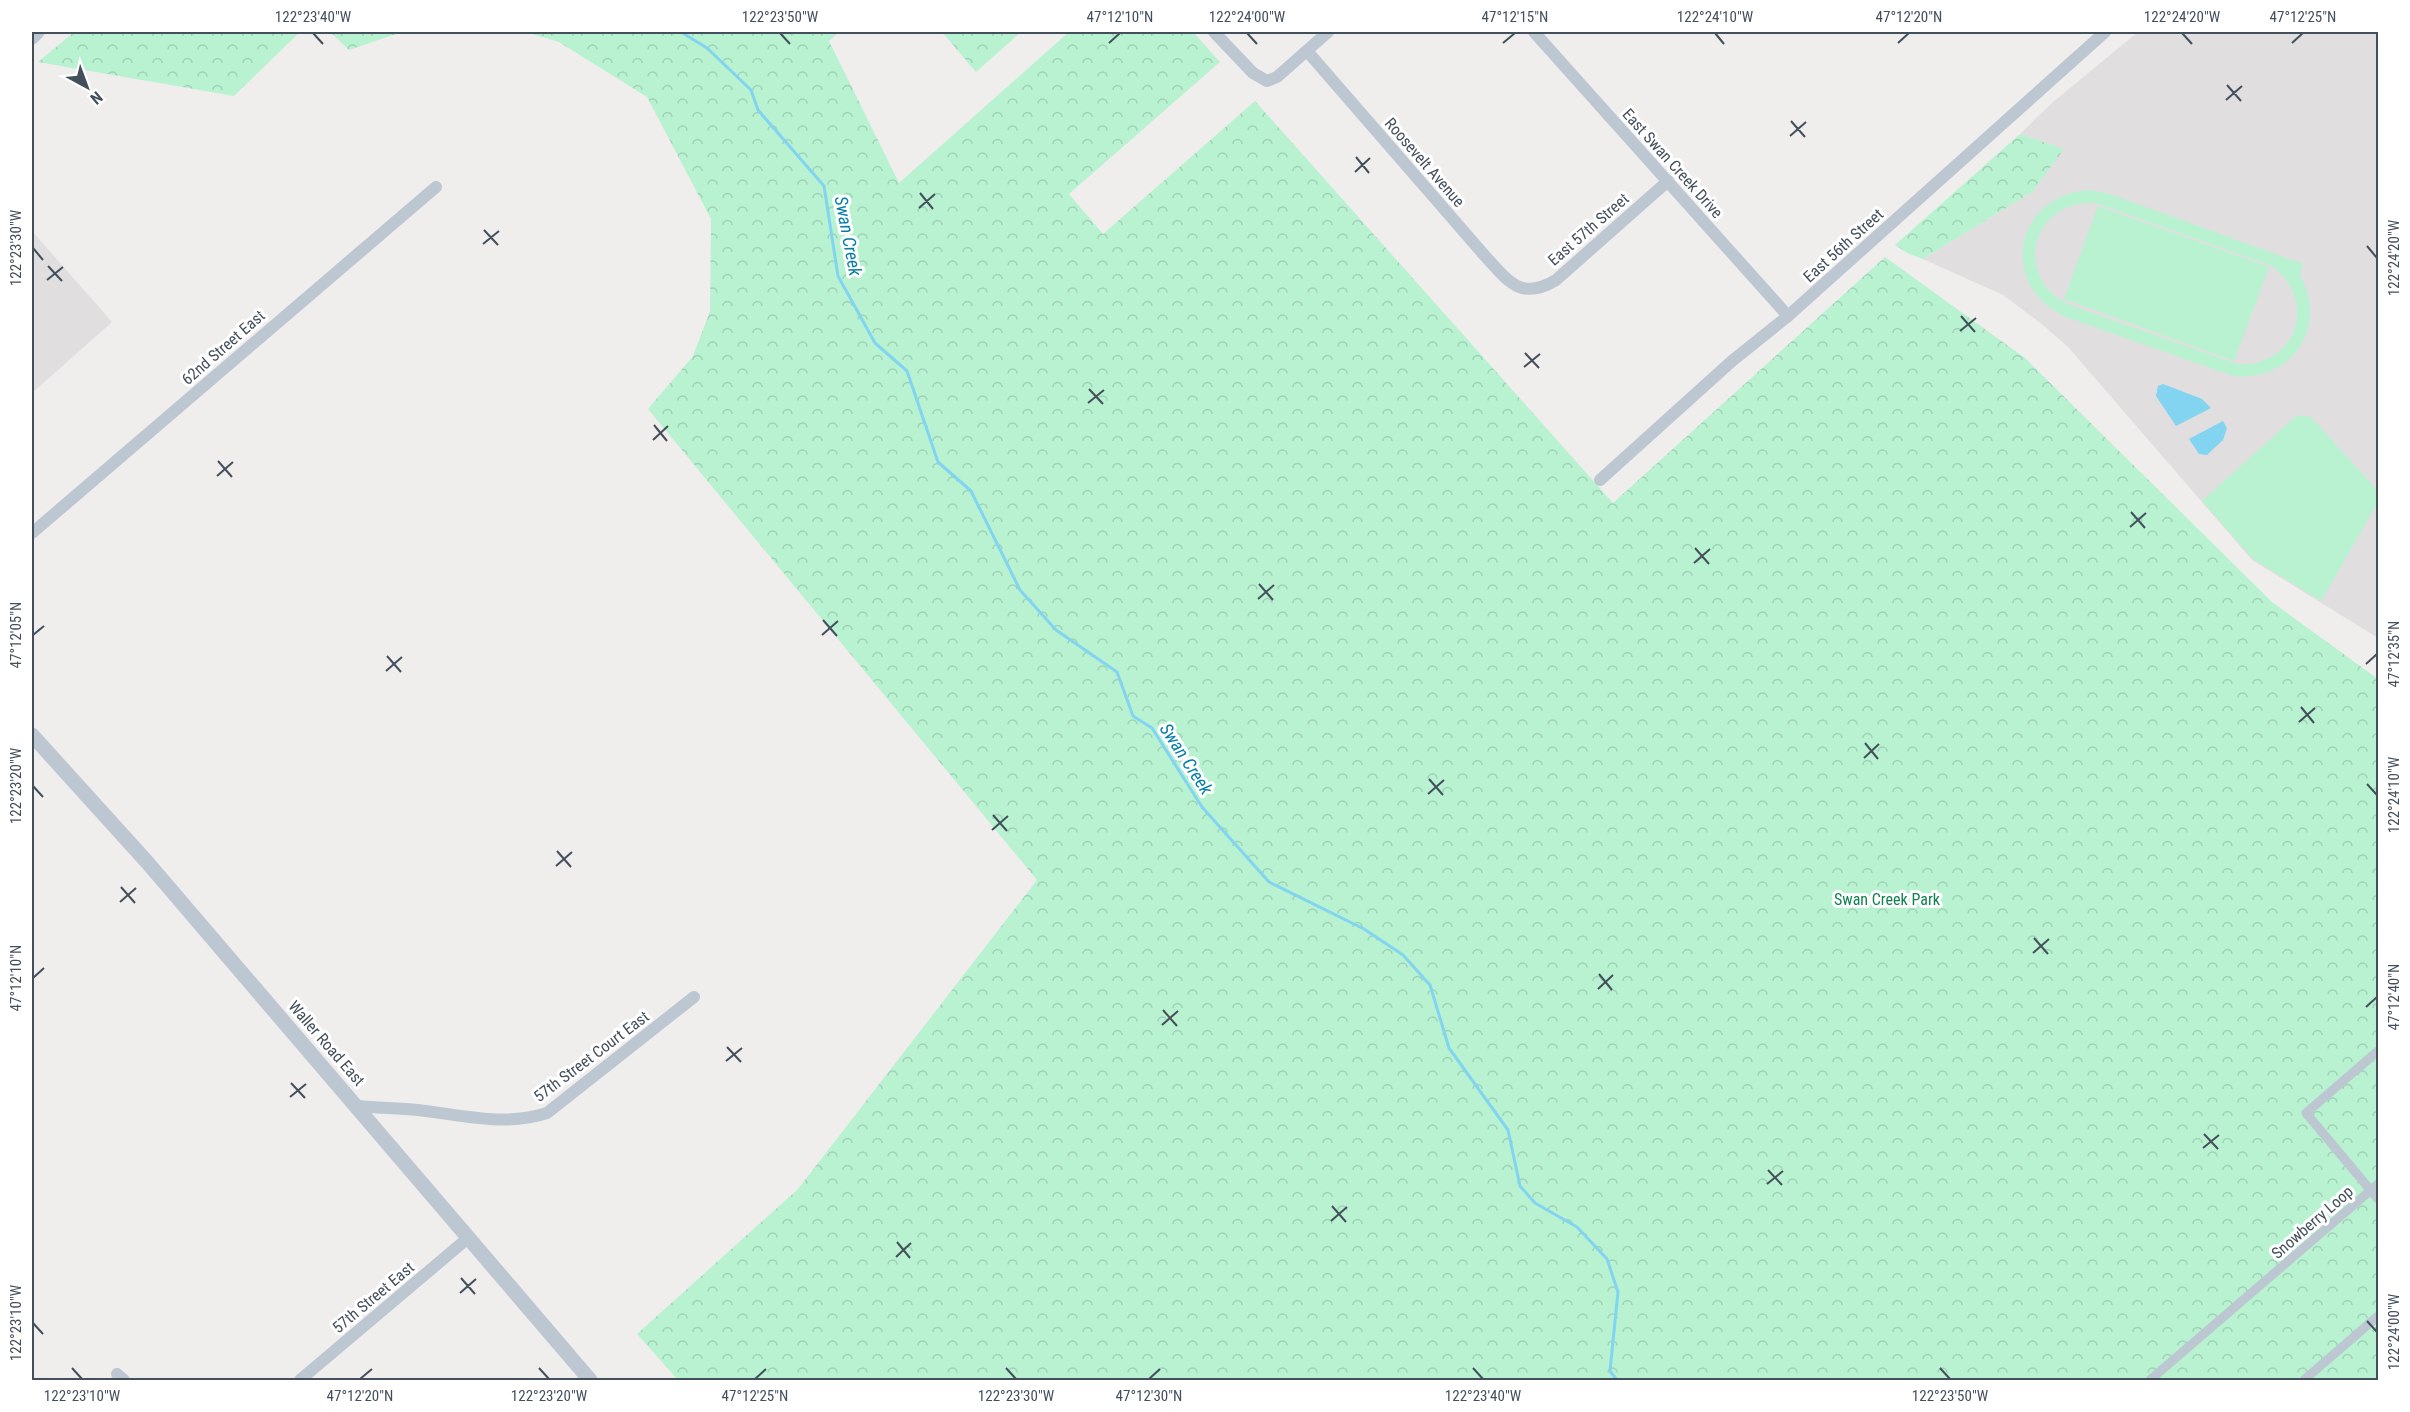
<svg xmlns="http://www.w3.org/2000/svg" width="2410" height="1412" font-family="'Roboto Condensed',sans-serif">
  <defs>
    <pattern id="forest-crowns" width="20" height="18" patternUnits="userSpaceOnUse" patternTransform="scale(1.5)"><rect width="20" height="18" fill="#b8f2d1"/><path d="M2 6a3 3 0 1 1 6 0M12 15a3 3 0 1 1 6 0" fill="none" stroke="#9fd1b6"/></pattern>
  </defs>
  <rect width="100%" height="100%" fill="#f0eded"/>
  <!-- education -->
  <g fill="#e1dedf">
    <polygon points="2138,32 2378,32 2378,638 2252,560 2069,348 2043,325 2003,295 1923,259 2032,192 2063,149 2020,134 2053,102"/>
    <polygon points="32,231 112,322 32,393"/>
  </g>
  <!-- forest -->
  <g fill="url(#forest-crowns)">
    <polygon points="74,32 300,32 234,96 38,62"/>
    <polygon points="330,32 402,32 349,50"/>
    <polygon points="525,32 839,32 829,41 899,183 1069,32 1193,32 1220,62 1069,194 1103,234 1255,101 1613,503 1885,257 2025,358 2272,602 2378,679 2378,1380 678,1380 637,1334 798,1189 1037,880 648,409 693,356 710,311 711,219 647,97 559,42"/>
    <polygon points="942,32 1021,32 976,72"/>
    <polygon points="2020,134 2064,149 2032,192 1923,259 1909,254 1895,245"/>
  </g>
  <!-- pitch -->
  <g fill="#b8f2d1" fill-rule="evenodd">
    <path d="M2089,190l21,4 193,70 -3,11c29,52 -8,107 -67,101l-167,-59c-69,-31 -52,-122 23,-127zM2096,203l176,63c47,35 24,102 -35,98l-167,-59c-59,-27 -38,-106 26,-102z"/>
    <polygon points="2098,206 2269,267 2234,361 2064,299"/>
    <polygon points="2297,415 2311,417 2378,491 2378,502 2321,601 2253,559 2202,501"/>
  </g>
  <!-- water -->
  <g fill="#82d4f1">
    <polygon points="2163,384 2202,399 2211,408 2176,426 2156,396 2158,386"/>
    <polygon points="2223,421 2227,428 2223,440 2207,455 2199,454 2189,439"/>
  </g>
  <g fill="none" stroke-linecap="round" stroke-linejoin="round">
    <!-- stream -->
    <polyline stroke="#82d4f1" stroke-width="3" points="681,32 707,48 751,90 758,110 824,186 838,276 875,343 907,371 938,462 971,491 1020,590 1056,630 1117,672 1133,716 1152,728 1202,807 1269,882 1364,929 1403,955 1430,985 1449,1048 1508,1130 1520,1186 1535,1203 1577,1227 1607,1259 1618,1292 1610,1371 1617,1380"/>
    <!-- pedestrian -->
    <g stroke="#bdc7d1" stroke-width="9">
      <polyline points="2378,1051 2306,1113 2378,1199"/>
      <polyline points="2150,1380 2378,1184"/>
      <polyline points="2304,1380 2378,1316"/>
    </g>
    <!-- minor -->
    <g stroke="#bdc7d1" stroke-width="12">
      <polyline points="1214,32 1253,73 1267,81 1277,77 1328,32"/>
      <polyline points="1534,32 1788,316"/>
      <path d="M1307,51l178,205c24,26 36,45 71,24l112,-99"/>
      <polyline points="1600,480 1732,361 1788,316 2105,32"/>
      <polyline points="32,533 436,187"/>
      <path d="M358,1106c20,2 40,2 60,4 44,5 86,17 129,3l147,-116"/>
      <polyline points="117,1374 124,1380"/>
      <polyline points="300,1380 468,1238"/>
    </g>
    <!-- tertiary -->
    <g stroke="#bdc7d1" stroke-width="15">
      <polyline points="32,37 37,32"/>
      <polyline points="32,735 147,862 590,1380"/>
    </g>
  </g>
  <!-- ticks -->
  <path fill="none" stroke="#444f5c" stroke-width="2" d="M313,33l10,11M780,33l10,11M1247,33l10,11M1715,33l9,11M2182,33l10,11M1109,43l11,-10M1503,43l12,-10M1898,43l11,-10M2292,43l11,-10M2227,85l14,16M2226,100l16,-14M1791,121l14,16M1790,136l16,-14M1356,157l13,16M1355,172l15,-14M920,193l13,16M919,208l16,-14M484,230l14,15M483,244l16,-13M2367,246l10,12M33,248l10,12M48,266l14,15M47,280l16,-13M1961,316l14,16M1960,331l16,-13M1525,353l14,15M1524,367l16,-13M1089,389l14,15M1088,403l16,-13M654,425l13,16M653,440l15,-14M218,461l14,16M217,476l16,-14M2131,512l14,16M2130,527l16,-14M1695,548l14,16M1694,563l16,-14M1259,584l14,16M1258,599l16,-14M823,620l14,16M33,635l11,-9M822,635l16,-14M387,656l14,16M2366,664l11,-10M386,671l16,-14M2301,707l13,16M2299,722l16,-14M1865,743l13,16M1864,758l15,-14M1429,779l14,16M2367,784l10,11M33,786l10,11M1428,794l16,-14M993,815l14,16M992,830l16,-14M557,851l14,16M556,866l16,-14M121,887l14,16M120,902l16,-14M2034,938l14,16M2033,953l16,-14M1599,974l13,16M33,978l11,-10M1598,989l15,-14M2366,1007l11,-10M1163,1010l14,16M1162,1025l16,-14M727,1047l14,15M726,1061l16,-13M291,1083l14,15M290,1097l16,-13M2204,1134l14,15M2203,1148l16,-13M1768,1170l14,15M1767,1184l16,-13M1332,1206l14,16M1331,1221l16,-14M897,1242l13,16M896,1257l15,-14M461,1278l14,16M460,1293l16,-14M2367,1321l10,11M33,1323l10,11M72,1368l10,11M539,1368l10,11M1006,1368l10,11M1473,1368l10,11M1940,1368l10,11M360,1379l12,-10M755,1379l11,-10M1149,1379l11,-10"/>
  <g text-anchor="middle" stroke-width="6" stroke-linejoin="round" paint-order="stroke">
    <!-- street labels -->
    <g font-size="16" fill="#444f5c" stroke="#fff">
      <text transform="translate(1425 162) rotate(49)" y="6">Roosevelt Avenue</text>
      <text transform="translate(1673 163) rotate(48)" y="6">East Swan Creek Drive</text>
      <text transform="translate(1588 229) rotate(-41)" y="6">East 57th Street</text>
      <text transform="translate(1843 245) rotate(-42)" y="6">East 56th Street</text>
      <text transform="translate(223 347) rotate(-41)" y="6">62nd Street East</text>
      <text transform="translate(327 1043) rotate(49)" y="6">Waller Road East</text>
      <text transform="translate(591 1056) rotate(-37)" y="6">57th Street Court East</text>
      <text transform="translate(2312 1222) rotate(-41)" y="6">Snowberry Loop</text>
      <text transform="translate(373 1297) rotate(-40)" y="6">57th Street East</text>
    </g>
    <!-- park labels -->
    <g font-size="16" fill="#10824f" stroke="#fff">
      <text x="1887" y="905">Swan Creek Park</text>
    </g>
    <!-- water labels -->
    <g font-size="18" font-style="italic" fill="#047da9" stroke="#fff">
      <text transform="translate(848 236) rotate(79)" y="6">Swan Creek</text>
      <text transform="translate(1186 759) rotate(57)" y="6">Swan Creek</text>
    </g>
  </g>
  <!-- border -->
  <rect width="2410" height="1412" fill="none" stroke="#ffffff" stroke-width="66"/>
  <!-- north arrow -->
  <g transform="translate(87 87) rotate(139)" stroke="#ffffff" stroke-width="4.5" paint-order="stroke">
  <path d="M0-4.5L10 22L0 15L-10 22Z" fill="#444f5c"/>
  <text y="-9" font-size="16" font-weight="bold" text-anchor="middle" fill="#444f5c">N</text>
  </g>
  <rect x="33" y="33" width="2344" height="1346" fill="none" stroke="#444f5c" stroke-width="2"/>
  <g font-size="15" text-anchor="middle" fill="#444f5c">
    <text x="313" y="22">122°23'40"W</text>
    <text x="780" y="22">122°23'50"W</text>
    <text x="1120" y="22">47°12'10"N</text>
    <text x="1247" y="22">122°24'00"W</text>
    <text x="1515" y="22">47°12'15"N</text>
    <text x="1715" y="22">122°24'10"W</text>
    <text x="1909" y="22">47°12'20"N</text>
    <text x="2182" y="22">122°24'20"W</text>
    <text x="2303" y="22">47°12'25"N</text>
    <text transform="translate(16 248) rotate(-90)" y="5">122°23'30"W</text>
    <text transform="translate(2394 258) rotate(-90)" y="5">122°24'20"W</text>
    <text transform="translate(16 635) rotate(-90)" y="5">47°12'05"N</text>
    <text transform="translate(2394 654) rotate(-90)" y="5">47°12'35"N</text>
    <text transform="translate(16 786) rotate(-90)" y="5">122°23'20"W</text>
    <text transform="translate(2394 795) rotate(-90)" y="5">122°24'10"W</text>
    <text transform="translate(16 978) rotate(-90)" y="5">47°12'10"N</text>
    <text transform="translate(2394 997) rotate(-90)" y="5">47°12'40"N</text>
    <text transform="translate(16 1323) rotate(-90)" y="5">122°23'10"W</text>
    <text transform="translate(2394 1332) rotate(-90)" y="5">122°24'00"W</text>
    <text x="82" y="1401">122°23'10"W</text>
    <text x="360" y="1401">47°12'20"N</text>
    <text x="549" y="1401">122°23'20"W</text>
    <text x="755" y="1401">47°12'25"N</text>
    <text x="1016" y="1401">122°23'30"W</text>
    <text x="1149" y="1401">47°12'30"N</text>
    <text x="1483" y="1401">122°23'40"W</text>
    <text x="1950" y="1401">122°23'50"W</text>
  </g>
</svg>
